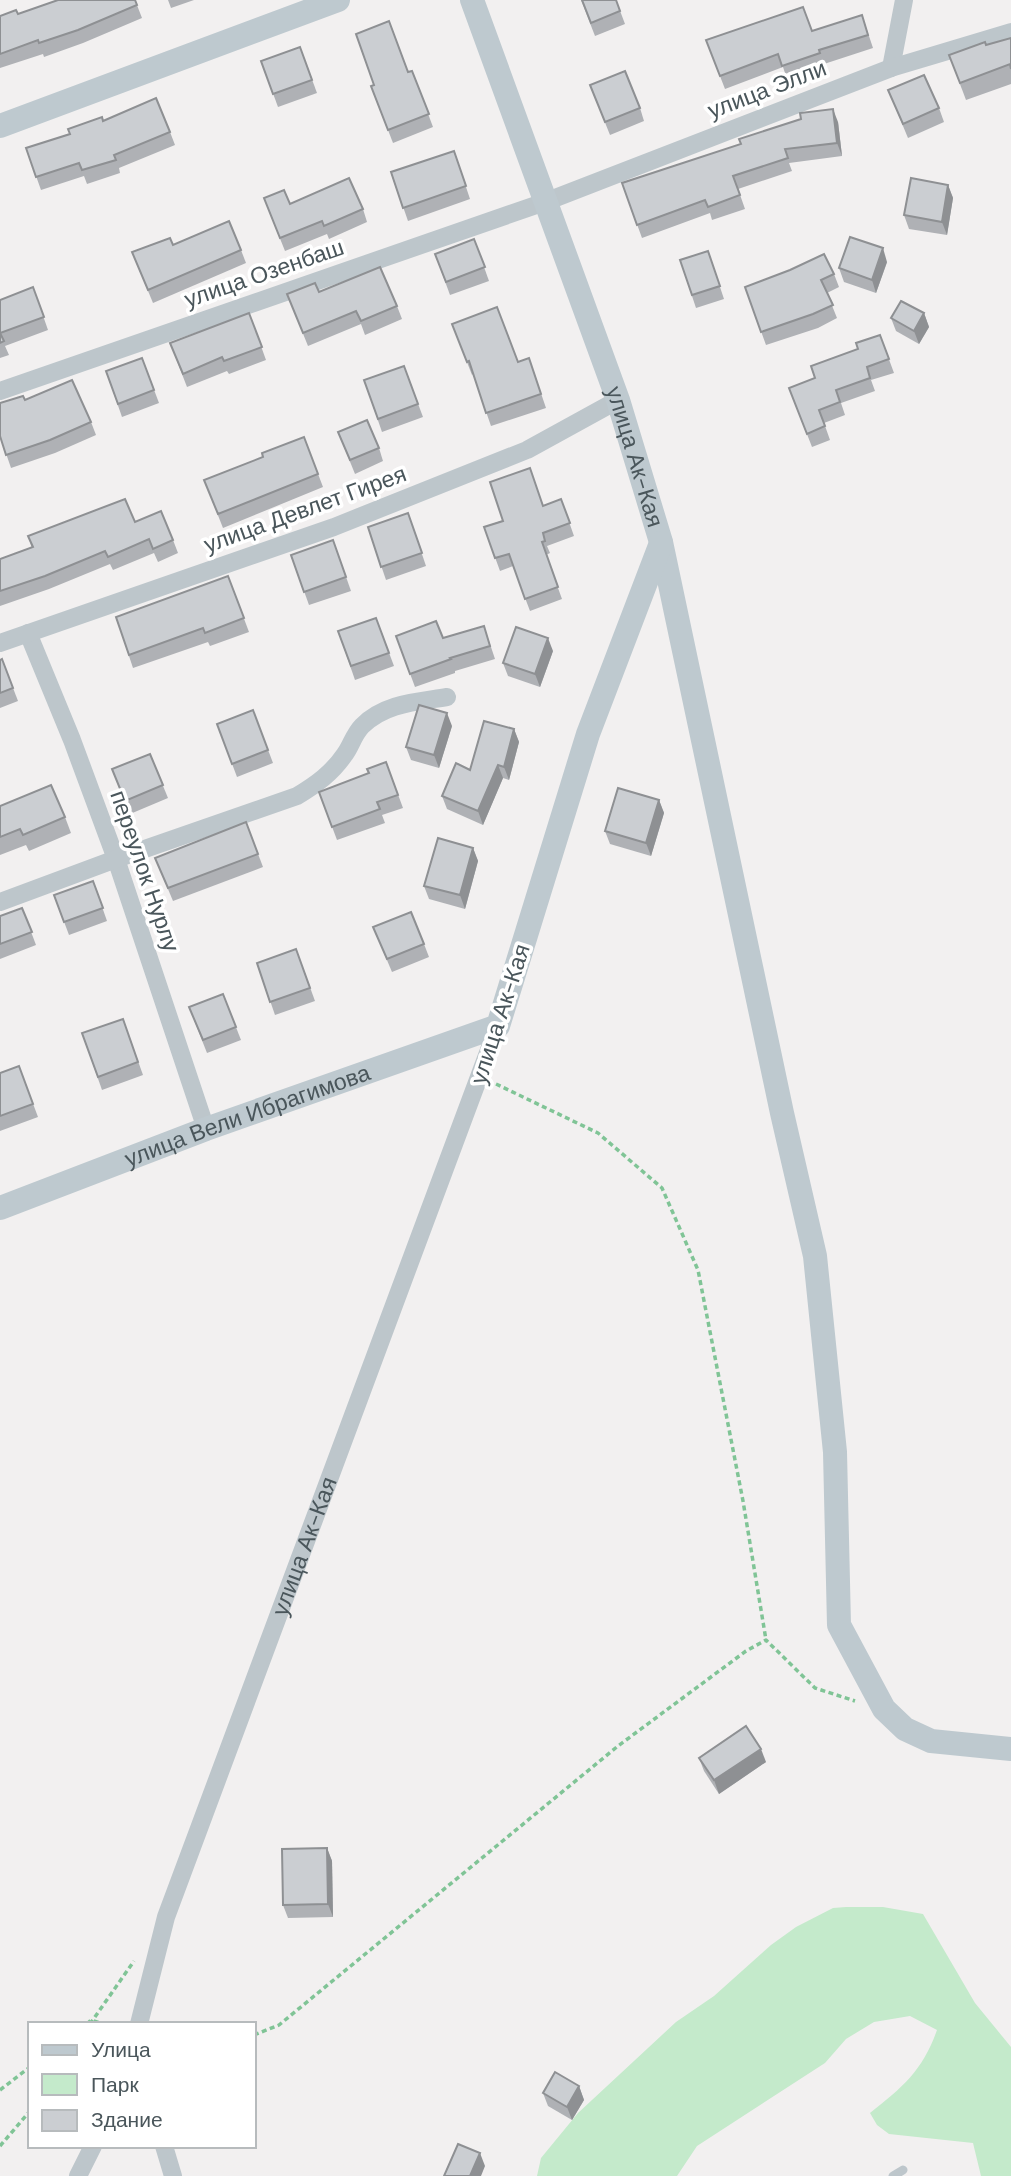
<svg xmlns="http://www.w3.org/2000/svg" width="1011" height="2176" font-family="'DM Sans',sans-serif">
  <rect width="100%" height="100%" fill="#f2f0f0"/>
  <!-- green -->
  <path fill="#c4eacb" d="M846,1907h37l40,7 52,89 36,44v129h-30l-8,-33 -84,-9 -12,-9 -7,-12c33,-26 53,-43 67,-83l-27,-14 -36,6 -28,17 -21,24 -128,83 -20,30h-140l4,-18 37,-45 98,-91 38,-26 57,-51 25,-18 37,-19z"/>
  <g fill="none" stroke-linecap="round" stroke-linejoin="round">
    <!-- path -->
    <g stroke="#80c496" stroke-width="3.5" stroke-dasharray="5 3.5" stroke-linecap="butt">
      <polyline points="496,1084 598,1133 662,1188 698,1270 743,1501 766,1640"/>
      <polyline points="87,2024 91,2020 103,2024"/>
      <polyline points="90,2024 134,1961"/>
      <polyline points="254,2035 279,2025 618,1746 746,1651 766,1640 815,1688 855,1701"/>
      <polyline points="0,2090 30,2067"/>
      <polyline points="0,2146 30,2111"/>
    </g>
    <!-- lane -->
    <polyline stroke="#bdc6cb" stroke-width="9" points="893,2176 903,2170"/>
    <!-- street -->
    <g stroke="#bdc6cb" stroke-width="18">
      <polyline points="891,68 904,0"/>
      <polyline points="0,391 545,202 891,68 1011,32"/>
      <polyline points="28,633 72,740 116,859 206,1129"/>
      <polyline points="0,643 334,527 527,450 618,400"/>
      <path d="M0,902l116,-43 181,-63c20,-12 35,-23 48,-42 6,-8 9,-20 17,-28 23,-23 55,-24 85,-29"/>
      <path id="s1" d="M139,2024l27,-107 332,-891"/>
      <polyline points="164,2146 173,2176"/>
      <polyline points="78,2176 93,2146"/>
    </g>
    <!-- secondary -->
    <g stroke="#bec9cf" stroke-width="24">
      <path id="s2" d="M472,0l146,400 43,142 121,571 33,143 20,196 4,173 45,84 21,20 26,12 80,8"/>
      <polyline points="0,126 338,0"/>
      <path id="s3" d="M0,1208l206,-79 292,-103 90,-292 73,-191"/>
    </g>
  </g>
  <!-- wall -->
  <g fill="#afb1b5">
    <polygon points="135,0 142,18 83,43 44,57 43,54 0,68 0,16"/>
    <polygon points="168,0 194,0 171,8"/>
    <polygon points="581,0 616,0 625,24 595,36"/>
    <polygon points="862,15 873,48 824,64 824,66 787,79 783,67 725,89 706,40 812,31"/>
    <polygon points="1011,38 1011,84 966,100 949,55"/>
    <polygon points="300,47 317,93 278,107 261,61"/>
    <polygon points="412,71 433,127 393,143 371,86"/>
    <polygon points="590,85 640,108 644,121 610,135"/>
    <polygon points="888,90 939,108 944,122 908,138"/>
    <polygon points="103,121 170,132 175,145 119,168 120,173 87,184 84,176 41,190 26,148 70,134"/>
    <polygon points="838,122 842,156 789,163 792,171 738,189 745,209 712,220 710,213 642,238 622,183"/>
    <polygon points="454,151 470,199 408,221 391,172"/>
    <polygon points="948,185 953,198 947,235 909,229 904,215"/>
    <polygon points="290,204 363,209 367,222 329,239 327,234 285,251 269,211"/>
    <polygon points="474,239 489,281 450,295 435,254"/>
    <polygon points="173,245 241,250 246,263 153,303 132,252"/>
    <polygon points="708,251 724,299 696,308 680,260"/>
    <polygon points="887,262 876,293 844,282 839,268"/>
    <polygon points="834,274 839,287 827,293 837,318 818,328 766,345 745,287"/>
    <polygon points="33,287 48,330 5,346 9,355 0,358 0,300"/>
    <polygon points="319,292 397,306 402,319 365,335 361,324 308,346 287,294"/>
    <polygon points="249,313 266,360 229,374 227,371 187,387 170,343"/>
    <polygon points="924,313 929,327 919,344 896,331 891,318"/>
    <polygon points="452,324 518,362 529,358 546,408 491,426 473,374 472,375"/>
    <polygon points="880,335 894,373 871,380 875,391 841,403 845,415 824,423 830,440 812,447 789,388 815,378"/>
    <polygon points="142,358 159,403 122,417 106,371"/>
    <polygon points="404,366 423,417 382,432 364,380"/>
    <polygon points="25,400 91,422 96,435 55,453 11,468 0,436"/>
    <polygon points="338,432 379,448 383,461 355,474"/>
    <polygon points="304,437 323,487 223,528 204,480 263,457"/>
    <polygon points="561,499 574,536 547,546 550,553 546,555 562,599 530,611 513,566 500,571 484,527"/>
    <polygon points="408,513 426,566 386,580 368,527"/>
    <polygon points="135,522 173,540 178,553 158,562 154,553 113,570 110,564 49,589 0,606 0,559 32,548 28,536"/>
    <polygon points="333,540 351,591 309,605 291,555"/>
    <polygon points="228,576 249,632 210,646 208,642 133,668 116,617"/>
    <polygon points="376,618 394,666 355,680 338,631"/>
    <polygon points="484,626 495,659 455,671 455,673 415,687 396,636 443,638"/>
    <polygon points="553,651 540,687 508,676 503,663"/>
    <polygon points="2,659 18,701 0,708 0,660"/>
    <polygon points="253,710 273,763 237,777 217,724"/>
    <polygon points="452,726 439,768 411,760 406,747"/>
    <polygon points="514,729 519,742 509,780 503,778 483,825 447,809 442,796"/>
    <polygon points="150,754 168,798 130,814 112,769"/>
    <polygon points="386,762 403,808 382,815 385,823 337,840 319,792 369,773"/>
    <polygon points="659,800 664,813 651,856 610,844 605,831"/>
    <polygon points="0,806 65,817 71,833 29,851 26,845 0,855"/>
    <polygon points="246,822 263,867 173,901 155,858"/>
    <polygon points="473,848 478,861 465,909 429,899 424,886"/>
    <polygon points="93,881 107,921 69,935 54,895"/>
    <polygon points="22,908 36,945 0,959 0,916"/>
    <polygon points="373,927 424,944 429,957 392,972"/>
    <polygon points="296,949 315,1001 275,1015 257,963"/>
    <polygon points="223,994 241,1040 207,1053 194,1020"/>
    <polygon points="123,1019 143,1075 102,1090 82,1033"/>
    <polygon points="19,1066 38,1117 0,1131 0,1073"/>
    <polygon points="699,1758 766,1762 719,1794 704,1771"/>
    <polygon points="327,1848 332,1861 333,1917 288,1918 283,1905"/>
    <polygon points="579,2086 584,2100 572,2120 548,2106 543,2093"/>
  </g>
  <!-- shaded-wall -->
  <g fill="#8e9093">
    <polygon points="833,109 838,122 842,156 837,143"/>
    <polygon points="948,185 953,198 947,235 942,222"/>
    <polygon points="883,248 887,262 876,293 872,280"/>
    <polygon points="924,313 929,327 919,344 914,331"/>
    <polygon points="548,638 553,651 540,687 535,674"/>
    <polygon points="447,713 452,726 439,768 434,755"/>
    <polygon points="514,729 519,742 509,780 504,767"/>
    <polygon points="498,765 503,778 483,825 478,811"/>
    <polygon points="659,800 664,813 651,856 646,843"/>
    <polygon points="473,848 478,861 465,909 460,895"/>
    <polygon points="761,1749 766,1762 719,1794 714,1780"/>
    <polygon points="327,1848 332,1861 333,1917 328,1904"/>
    <polygon points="579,2086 584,2100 572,2120 567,2107"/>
    <polygon points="480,2153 485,2166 481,2176 470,2176"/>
  </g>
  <!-- building -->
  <g fill="#cbced2" stroke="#8e9093" stroke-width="2">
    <polygon points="58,0 135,0 137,5 78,30 39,43 38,40 0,54 0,16 16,10 18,14"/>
    <polygon points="582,0 616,0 620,11 591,23"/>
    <polygon points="803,7 812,31 862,15 868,35 819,50 820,53 782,66 778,54 720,76 706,40"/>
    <polygon points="389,21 408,72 412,71 429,114 388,130 371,86 374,85 356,34"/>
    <polygon points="1011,38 1011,69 1010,64 960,83 949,55 985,42 986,45"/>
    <polygon points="300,47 312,80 273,94 261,61"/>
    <polygon points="625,71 640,108 605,122 590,85"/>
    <polygon points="924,75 939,108 903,124 888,90"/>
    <polygon points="156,98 170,132 114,155 116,160 82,170 79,163 36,177 26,148 70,134 68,129 102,117 103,121"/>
    <polygon points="833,109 837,143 785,149 788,158 733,176 740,195 708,207 705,200 637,225 622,183 741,144 739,139 801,119 800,113"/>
    <polygon points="454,151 466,186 403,208 391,172"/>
    <polygon points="349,178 363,209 324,226 322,221 280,238 264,198 284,190 290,204"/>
    <polygon points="911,178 948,185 942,222 904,215"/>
    <polygon points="229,221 241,250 148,290 132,252 170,238 173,245"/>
    <polygon points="850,237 883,248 872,280 839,268"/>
    <polygon points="474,239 485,267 446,282 435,254"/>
    <polygon points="708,251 720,286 692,295 680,260"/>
    <polygon points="824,254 834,274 821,280 833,305 813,314 761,332 745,287 790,270"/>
    <polygon points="380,267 397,306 361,321 356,311 303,333 287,294 315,283 319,292"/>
    <polygon points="33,287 44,317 0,333 4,341 0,343 0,300"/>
    <polygon points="901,301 924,313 914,331 891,318"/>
    <polygon points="497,307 518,362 529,358 541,394 486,413 469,361 467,362 452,324"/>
    <polygon points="249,313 262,347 224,361 222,357 183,374 170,343"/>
    <polygon points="880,335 889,359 867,367 870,378 836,390 840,402 819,410 825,426 807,434 789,388 815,378 811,366 858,349 856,343"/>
    <polygon points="142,358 154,390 118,404 106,371"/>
    <polygon points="404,366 418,404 378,419 364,380"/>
    <polygon points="72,380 91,422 50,440 6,455 0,436 0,403 23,396 25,400"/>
    <polygon points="367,420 379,448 350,460 338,432"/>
    <polygon points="304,437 318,474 218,514 204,480 263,457 262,453"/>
    <polygon points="530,468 543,506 561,499 570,523 543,533 545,541 542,542 558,587 525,599 509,554 495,558 484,527 503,521 490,482"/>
    <polygon points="125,499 135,522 161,511 173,540 153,549 149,539 108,557 105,551 45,576 0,591 0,559 33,547 28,536"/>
    <polygon points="408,513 422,553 381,567 368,527"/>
    <polygon points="333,540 346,577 304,592 291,555"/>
    <polygon points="228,576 244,618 205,633 203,628 129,655 116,617"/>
    <polygon points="376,618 389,653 351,666 338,631"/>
    <polygon points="436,621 443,638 484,626 490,646 450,658 451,659 410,674 396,636"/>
    <polygon points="516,627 548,638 535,674 503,663"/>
    <polygon points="2,659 13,688 0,693 0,660"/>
    <polygon points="419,705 447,713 434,755 406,747"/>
    <polygon points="253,710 268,750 232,764 217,724"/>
    <polygon points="484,721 514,729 504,767 498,765 478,811 442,796 456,763 470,770"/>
    <polygon points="150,754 163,785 125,801 112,769"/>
    <polygon points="386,762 398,795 377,802 380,809 332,827 319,792 369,773 367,769"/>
    <polygon points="51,785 65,817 23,835 20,829 0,837 0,806"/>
    <polygon points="618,788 659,800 646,843 605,831"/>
    <polygon points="246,822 258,854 168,888 155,858"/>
    <polygon points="438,838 473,848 460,895 424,886"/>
    <polygon points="93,881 103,908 64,922 54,895"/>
    <polygon points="22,908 32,932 0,944 0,916"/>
    <polygon points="411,912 424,944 387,959 373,927"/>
    <polygon points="296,949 310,988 270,1002 257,963"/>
    <polygon points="223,994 236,1027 203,1040 189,1007"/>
    <polygon points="123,1019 138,1062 98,1077 82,1033"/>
    <polygon points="19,1066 33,1104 0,1116 0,1073"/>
    <polygon points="746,1726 761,1749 714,1780 699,1758"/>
    <polygon points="327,1848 328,1904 283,1905 282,1849"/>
    <polygon points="555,2072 579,2086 567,2107 543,2093"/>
    <polygon points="458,2144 480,2153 470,2176 444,2176"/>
  </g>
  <g text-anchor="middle" stroke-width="7" stroke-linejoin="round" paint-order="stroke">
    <!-- street labels -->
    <g font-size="23" fill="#4a565b" stroke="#fff">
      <text transform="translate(767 89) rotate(-21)" y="8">улица Элли</text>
      <text transform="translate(264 273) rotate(-19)" y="8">улица Озенбаш</text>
      <text dy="8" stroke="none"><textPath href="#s2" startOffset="485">улица Ак-Кая</textPath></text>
      <text transform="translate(305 509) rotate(-20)" y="8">улица Девлет Гирея</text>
      <text transform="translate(145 871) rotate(71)" y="8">переулок Нурлу</text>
      <text transform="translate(500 1014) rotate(-72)" y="8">улица Ак-Кая</text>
      <text dy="8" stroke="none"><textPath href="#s3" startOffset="264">улица Вели Ибрагимова</textPath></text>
      <text dy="8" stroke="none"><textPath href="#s1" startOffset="506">улица Ак-Кая</textPath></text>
    </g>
  </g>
  <!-- legend -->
  <rect x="28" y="2022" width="228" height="126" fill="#ffffff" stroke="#b7bbbd" stroke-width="2"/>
  <rect x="42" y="2045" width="35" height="10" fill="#bec9cf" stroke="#b7bbbd" stroke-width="2"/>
  <text x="91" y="2057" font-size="21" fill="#4a565b">Улица</text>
  <rect x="42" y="2074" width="35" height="21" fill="#c4eacb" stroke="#b7bbbd" stroke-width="2"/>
  <text x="91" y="2092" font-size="21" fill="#4a565b">Парк</text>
  <rect x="42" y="2110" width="35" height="21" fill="#cbced2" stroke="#b7bbbd" stroke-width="2"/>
  <text x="91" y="2127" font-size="21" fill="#4a565b">Здание</text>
</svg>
